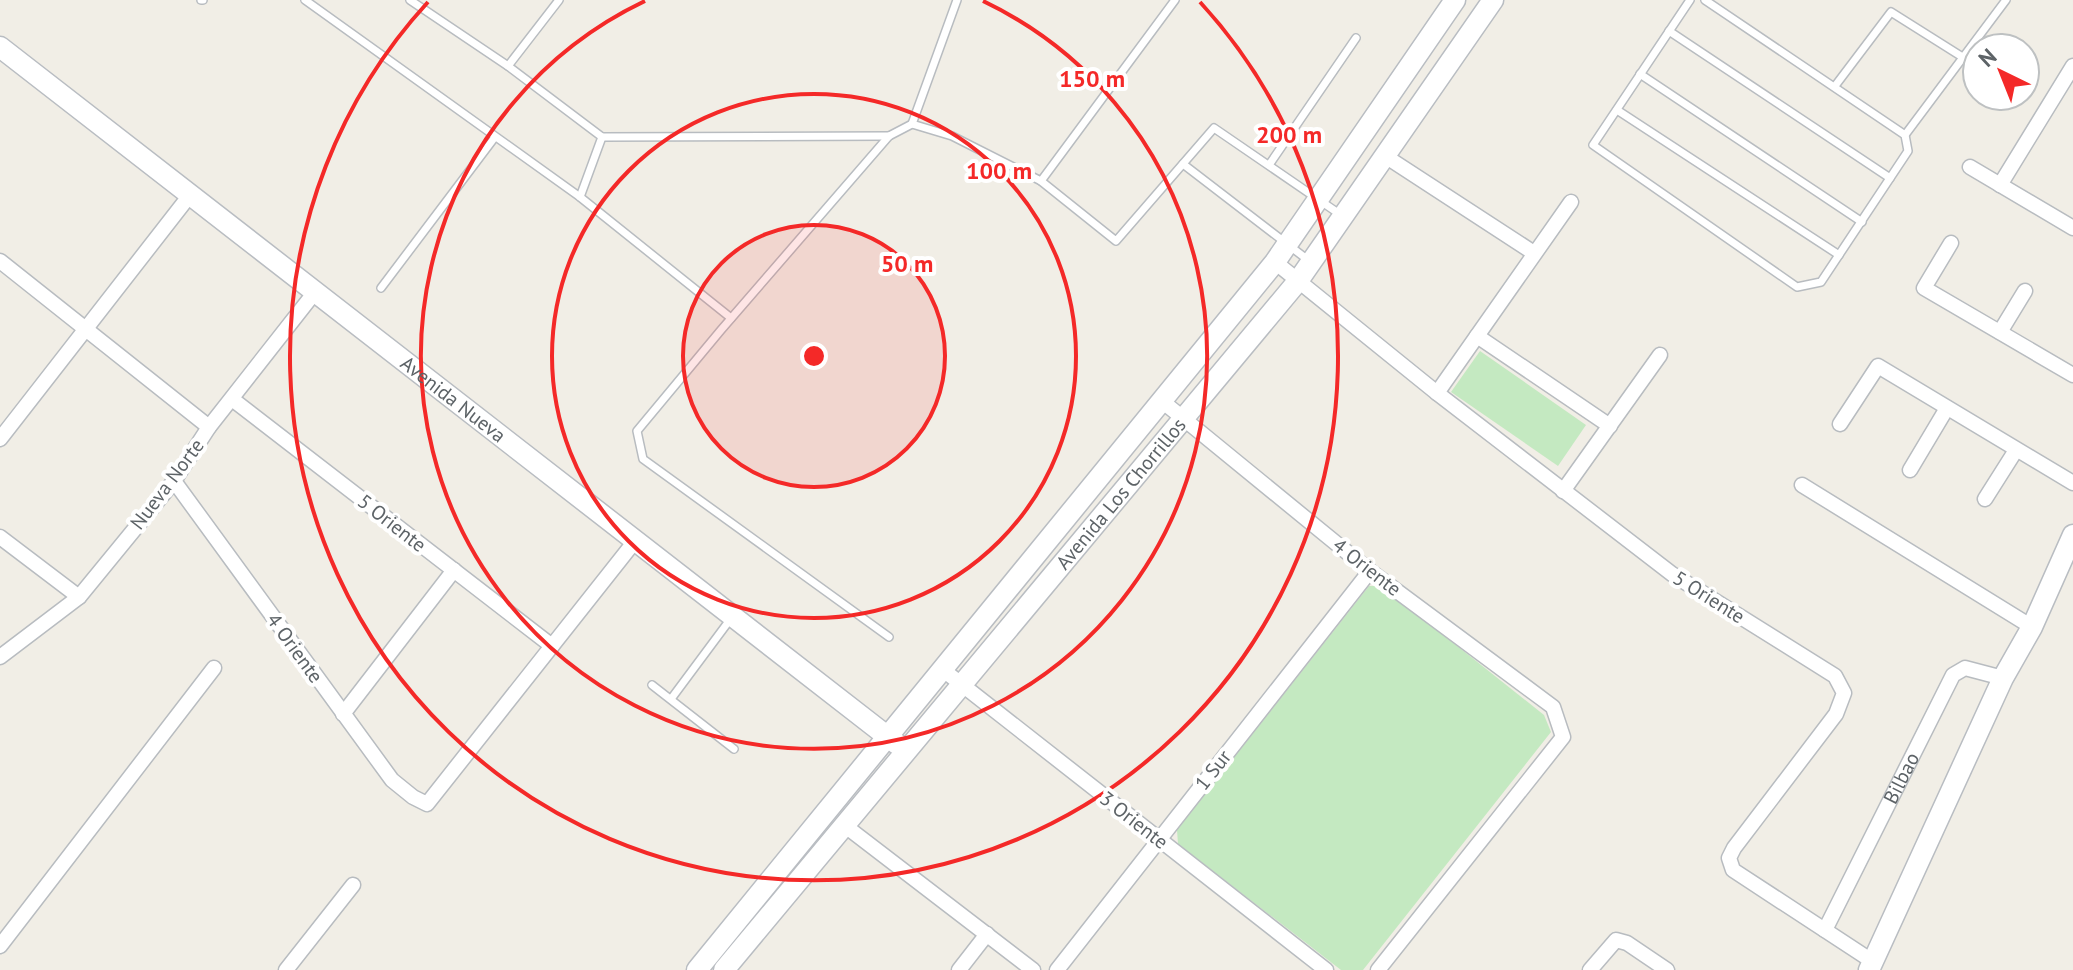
<svg xmlns="http://www.w3.org/2000/svg" width="2073" height="970" font-family="'PT Sans',sans-serif">
  <rect width="100%" height="100%" fill="#f1eee6"/>
  <!-- green -->
  <g fill="#c4e9c1">
    <polygon points="1480,351 1586,425 1558,466 1451,392"/>
    <polygon points="1369,586 1382,586 1544,715 1551,732 1363,970 1341,970 1178,844 1177,830"/>
  </g>
  <g fill="none" stroke-linecap="round" stroke-linejoin="round">
    <!-- lane casing -->
    <g stroke="#b8bcc0" stroke-width="10">
      <g id="lane">
        <polyline points="201,0 203,0"/>
        <polyline points="305,0 580,197 731,318"/>
        <polyline points="410,0 508,66 602,137 580,197"/>
        <polyline points="1690,0 1593,145 1797,287 1821,282 1908,151 1905,135 1705,0"/>
        <polyline points="1669,31 1890,178"/>
        <polyline points="508,66 559,0"/>
        <polyline points="1640,74 1862,222"/>
        <polyline points="1835,86 1891,12 1964,58"/>
        <polyline points="1617,110 1839,255"/>
        <polyline points="912,124 957,0"/>
        <polyline points="1905,135 2006,0"/>
        <polyline points="602,137 889,136"/>
        <polyline points="1183,164 1308,260"/>
        <polyline points="1269,165 1356,38"/>
        <polyline points="1041,181 1116,241 1214,128 1341,215"/>
        <polyline points="381,288 495,137"/>
        <polyline points="889,637 643,459 637,431 721,330 889,136 912,124 952,136 1041,181 1175,0"/>
        <polyline points="652,685 734,749"/>
        <polyline points="671,699 732,617"/>
      </g>
    </g>
    <!-- street casing -->
    <g stroke="#b8bcc0" stroke-width="17">
      <g id="street">
        <polyline points="1385,156 1534,253"/>
        <polyline points="1970,167 2073,228"/>
        <polyline points="2000,185 2073,66"/>
        <polyline points="1951,243 1924,288 2073,375"/>
        <polyline points="0,261 209,427"/>
        <polyline points="1275,262 1437,393 1672,574 1835,676 1844,693 1836,714 1734,848 1729,858 1733,870 1872,961"/>
        <polyline points="2000,332 2025,291"/>
        <polyline points="1477,336 1610,426"/>
        <polyline points="1437,393 1571,202"/>
        <polyline points="232,399 552,646"/>
        <polyline points="1162,401 1370,571 1553,707 1563,737 1378,970"/>
        <polyline points="1840,424 1878,366 2073,483"/>
        <polyline points="0,439 190,195"/>
        <polyline points="1910,470 1947,408"/>
        <polyline points="174,481 392,780 413,797 427,804 635,541"/>
        <polyline points="1802,485 2032,627"/>
        <polyline points="1563,491 1660,355"/>
        <polyline points="1985,499 2016,450"/>
        <polyline points="0,537 79,597"/>
        <polyline points="0,657 79,597 174,481 209,427 315,292"/>
        <polyline points="942,669 1326,970"/>
        <polyline points="343,714 454,570"/>
        <polyline points="844,825 1033,970"/>
        <path id="s1" d="M1825,930l128,-255 12,-7 38,10"/>
        <polyline points="0,946 214,668"/>
        <polyline points="286,970 353,885"/>
        <polyline points="959,970 987,934"/>
        <polyline points="1057,970 1370,571"/>
        <polyline points="1590,970 1616,940 1627,943 1667,970"/>
      </g>
    </g>
    <!-- secondary casing -->
    <g stroke="#b9bdc2" stroke-width="23">
      <g id="secondary">
        <path id="s2" d="M0,47l897,697"/>
        <polyline points="697,970 1275,262 1455,0"/>
        <path id="s3" d="M724,970l574,-689 195,-281"/>
        <polyline points="1869,970 2003,678 2032,627 2073,535"/>
      </g>
    </g>
    <!-- lane -->
    <use href="#lane" stroke="#fff" stroke-width="7"/>
    <!-- street -->
    <use href="#street" stroke="#fff" stroke-width="14"/>
    <!-- secondary -->
    <use href="#secondary" stroke="#fff" stroke-width="20"/>
  </g>
  <!-- distance rings -->
  <circle cx="814" cy="356" r="131" fill="#f42928" fill-opacity=".12"/>
  <g fill="none" stroke="#f42928" stroke-width="4">
    <circle cx="814" cy="356" r="131"/>
    <circle cx="814" cy="356" r="262"/>
    <path d="M983 1A393 393 0 1 1 645 1"/>
    <path d="M1200 2A524 524 0 1 1 428 2"/>
  </g>
  <g text-anchor="middle" stroke-width="8" stroke-linejoin="round" paint-order="stroke">
    <!-- street labels -->
    <g font-size="20" fill="#5d6367" stroke="#fff">
      <text dy="7" stroke="none"><textPath href="#s2" startOffset="574">Avenida Nueva</textPath></text>
      <text transform="translate(167 484) rotate(-53)" y="7">Nueva Norte</text>
      <text dy="7" stroke="none"><textPath href="#s3" startOffset="620">Avenida Los Chorrillos</textPath></text>
      <text transform="translate(392 523) rotate(38)" y="7">5 Oriente</text>
      <text transform="translate(1367 567) rotate(38)" y="7">4 Oriente</text>
      <text transform="translate(1709 597) rotate(32)" y="7">5 Oriente</text>
      <text transform="translate(295 648) rotate(54)" y="7">4 Oriente</text>
      <text transform="translate(1213 770) rotate(-52)" y="7">1 Sur</text>
      <text dy="7" stroke="none"><textPath href="#s1" startOffset="170">Bilbao</textPath></text>
      <text transform="translate(1134 820) rotate(38)" y="7">3 Oriente</text>
    </g>
  </g>
  <circle cx="814" cy="356" r="12" fill="#f42928" stroke="#fff" stroke-width="4"/>
  <g font-size="24" text-anchor="middle" font-weight="bold" fill="#f42928" stroke="#fff" stroke-width="8" stroke-linejoin="round" paint-order="stroke">
    <text x="1092" y="87">150 m</text>
    <text x="1289" y="143">200 m</text>
    <text x="999" y="179">100 m</text>
    <text x="907" y="272">50 m</text>
  </g>
  <!-- north arrow -->
  <g transform="translate(2001 72) rotate(317)"><circle r="38" fill="#ffffff" stroke="#bec1c2" stroke-width="2"/>
  <path d="M0-6L14 30L0 20L-14 30Z" fill="#f42928"/>
  <text y="-12" font-size="22" font-weight="bold" text-anchor="middle" fill="#5d6367">N</text>
  </g>
</svg>
